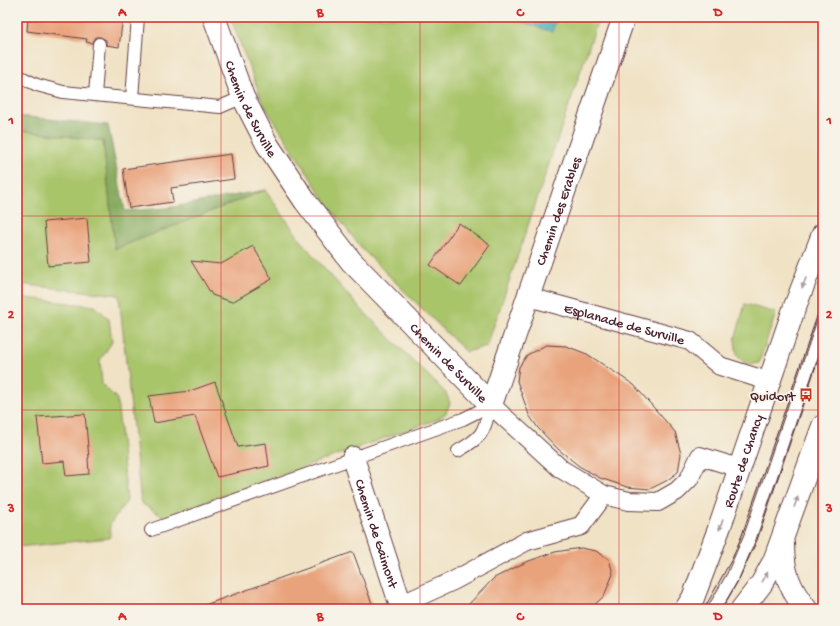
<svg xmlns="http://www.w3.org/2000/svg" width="840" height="626" font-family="'Gochi Hand',sans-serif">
  <rect width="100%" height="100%" fill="#f7f3e8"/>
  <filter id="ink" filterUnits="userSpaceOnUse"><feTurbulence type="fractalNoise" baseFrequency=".025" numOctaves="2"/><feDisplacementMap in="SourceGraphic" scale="8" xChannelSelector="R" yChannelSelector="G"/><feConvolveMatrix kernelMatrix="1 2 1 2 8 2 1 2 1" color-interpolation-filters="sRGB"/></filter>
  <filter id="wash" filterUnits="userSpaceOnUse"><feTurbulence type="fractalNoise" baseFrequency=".012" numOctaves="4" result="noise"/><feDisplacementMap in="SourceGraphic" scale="16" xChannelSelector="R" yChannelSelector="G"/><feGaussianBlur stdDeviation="0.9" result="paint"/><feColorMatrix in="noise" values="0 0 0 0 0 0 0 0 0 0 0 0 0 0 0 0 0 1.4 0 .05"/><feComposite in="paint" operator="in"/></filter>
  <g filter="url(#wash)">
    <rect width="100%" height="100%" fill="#f0e2c5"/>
    <!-- green -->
    <g fill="#a9c56b" stroke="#7a724b">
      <polygon points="230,17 599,17 487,346 466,352 364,251 327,204 263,103"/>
      <polygon points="17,130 103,140 115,249 265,190 305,246 356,304 446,393 450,403 446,413 438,419 164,517 141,503 119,295 17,284"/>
      <polygon points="17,297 95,306 109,319 112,342 100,360 102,384 117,399 127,501 110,524 110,538 17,547"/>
      <polygon points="745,304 776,313 759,363 748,365 737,356 735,340"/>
    </g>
    <!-- forest -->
    <polygon fill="#86aa5f" stroke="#686445" points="17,116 108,125 125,211 167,208 265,190 115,249 103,141 17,130"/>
    <!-- water -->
    <polygon fill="#3dadb8" stroke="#446672" points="507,17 557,17 552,32"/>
    <g id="blocks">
      <!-- building -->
      <g fill="#e9a37b">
        <polygon points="28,17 123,17 119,47 106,45 106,40 100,37 95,37 92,43 86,42 87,39 27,31"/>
        <polygon points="231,154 234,179 171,188 173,202 129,208 123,169"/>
        <polygon points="87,218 91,262 48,266 44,222"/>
        <polygon points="459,223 490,245 461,286 430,265"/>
        <polygon points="253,246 272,279 232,302 212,295 191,261 221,264"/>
        <polygon points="546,345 566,346 587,354 634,385 675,432 681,454 678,472 666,481 650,489 627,487 600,478 579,466 558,449 538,428 529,415 517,381 519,367 527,355"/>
        <polygon points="215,382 238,447 266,443 269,466 217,477 195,416 154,423 149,396 190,391"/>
        <polygon points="85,414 89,458 88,458 89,474 66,476 64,461 42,463 37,417"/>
        <polygon points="581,548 596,551 609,559 613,574 604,596 590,609 464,609 494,578 526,562 555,552"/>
        <polygon points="353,552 374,609 202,609 202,606"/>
      </g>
    </g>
  </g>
  <g filter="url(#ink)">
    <use href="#blocks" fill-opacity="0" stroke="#633c42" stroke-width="1"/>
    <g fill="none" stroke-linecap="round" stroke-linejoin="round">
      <!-- service casing -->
      <g stroke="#633c42" stroke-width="14">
        <g id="service">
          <polyline points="17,75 37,85 63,92 220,107 243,97"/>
          <polyline points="95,95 99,44"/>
          <polyline points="132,98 138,17"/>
          <path d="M458,451c26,-15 25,-18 33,-46"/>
          <polyline points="151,530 463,419 491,405"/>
          <polyline points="714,609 733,576 750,537 823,323"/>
        </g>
      </g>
      <!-- pedestrian casing -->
      <g stroke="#633c42" stroke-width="20">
        <g id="pedestrian">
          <path id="s1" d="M529,297l161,44 30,25 38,12"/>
          <polyline points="491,405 561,469 604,495 629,501 658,502 677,491 689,479 700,456 729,465"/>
          <polyline points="400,605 453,581 527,541 581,526 604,495"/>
        </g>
      </g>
      <!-- minor casing -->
      <g stroke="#633c42" stroke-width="24">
        <g id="minor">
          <path id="s2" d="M214,17l29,80 24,47 38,57 46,60 140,144 133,-388"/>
          <path id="s3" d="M353,458l49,151"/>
        </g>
      </g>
      <!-- secondary casing -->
      <g stroke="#633c42" stroke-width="24">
        <g id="secondary">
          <path d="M783,544c0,27 6,44 23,65"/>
          <path id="s4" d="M686,609l7,-11 27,-72 74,-217 29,-75"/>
          <polyline points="742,609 762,583 774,561 823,426"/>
        </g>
      </g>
      <!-- service -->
      <use href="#service" stroke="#fff" stroke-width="12"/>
      <!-- pedestrian -->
      <use href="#pedestrian" stroke="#fff" stroke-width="18"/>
      <!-- minor -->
      <use href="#minor" stroke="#fff" stroke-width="22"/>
      <!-- secondary -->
      <use href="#secondary" stroke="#fff" stroke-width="22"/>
      <!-- tram -->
      <g stroke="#4a1f2b" stroke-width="1">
        <polyline points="704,609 732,559 742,535 823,299"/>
        <polyline points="722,609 739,579 757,540 823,345"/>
      </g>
    </g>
    <!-- one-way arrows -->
    <defs><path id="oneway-solid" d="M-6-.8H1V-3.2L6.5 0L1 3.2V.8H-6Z"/></defs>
    <g fill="#ae9aa0">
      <use href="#oneway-solid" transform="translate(804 283) rotate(111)"/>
      <use href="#oneway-solid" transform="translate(796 502) rotate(-70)"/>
      <use href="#oneway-solid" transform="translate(721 525) rotate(110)"/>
      <use href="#oneway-solid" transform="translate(765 577) rotate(-61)"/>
    </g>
  </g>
  <!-- grid -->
  <path fill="none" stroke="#d62828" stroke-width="1" stroke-opacity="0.55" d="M221,17v592M420,17v592M619,17v592M17,216h806M17,410h806"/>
  <!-- icons -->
  <defs>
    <g id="bus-bare" transform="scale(1.08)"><path d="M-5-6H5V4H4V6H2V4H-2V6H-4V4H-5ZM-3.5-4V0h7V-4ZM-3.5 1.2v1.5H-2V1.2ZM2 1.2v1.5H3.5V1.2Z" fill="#c8321e" stroke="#f7f3e8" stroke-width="2.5" paint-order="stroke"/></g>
  </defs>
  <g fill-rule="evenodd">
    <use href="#bus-bare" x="806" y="395"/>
  </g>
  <g text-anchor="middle" stroke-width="3.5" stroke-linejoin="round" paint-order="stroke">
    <!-- street labels -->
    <g font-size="14" fill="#4a1f2b" stroke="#f7f3e8">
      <text dy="5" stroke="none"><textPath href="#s2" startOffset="99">Chemin de Surville</textPath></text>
      <text dy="5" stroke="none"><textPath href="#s2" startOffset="688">Chemin des Erables</textPath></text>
      <text dy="5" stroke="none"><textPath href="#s1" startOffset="99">Esplanade de Surville</textPath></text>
      <text dy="5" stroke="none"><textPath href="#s2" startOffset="423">Chemin de Surville</textPath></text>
      <text dy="5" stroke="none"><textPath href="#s4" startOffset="159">Route de Chancy</textPath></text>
      <text dy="5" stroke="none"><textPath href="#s3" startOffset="79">Chemin de Gaimont</textPath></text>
    </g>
    <!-- poi labels -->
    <g font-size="14" fill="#4a1f2b" stroke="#f7f3e8" text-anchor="end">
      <text x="795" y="400">Quidort</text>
    </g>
  </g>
  <!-- margin -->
  <rect width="840" height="626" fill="none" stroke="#f7f3e8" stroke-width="44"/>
  <rect x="22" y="22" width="796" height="582" fill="none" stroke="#d62828" stroke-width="1.5"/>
  <g font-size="13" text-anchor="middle" font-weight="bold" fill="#d62828">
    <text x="122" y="16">A</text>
    <text x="320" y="16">B</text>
    <text x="520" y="16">C</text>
    <text x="718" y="16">D</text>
    <text x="11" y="124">1</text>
    <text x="829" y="124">1</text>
    <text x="11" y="318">2</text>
    <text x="829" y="318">2</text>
    <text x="11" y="512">3</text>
    <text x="829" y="512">3</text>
    <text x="122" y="620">A</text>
    <text x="320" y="620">B</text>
    <text x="520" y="620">C</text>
    <text x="718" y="620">D</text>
  </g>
</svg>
